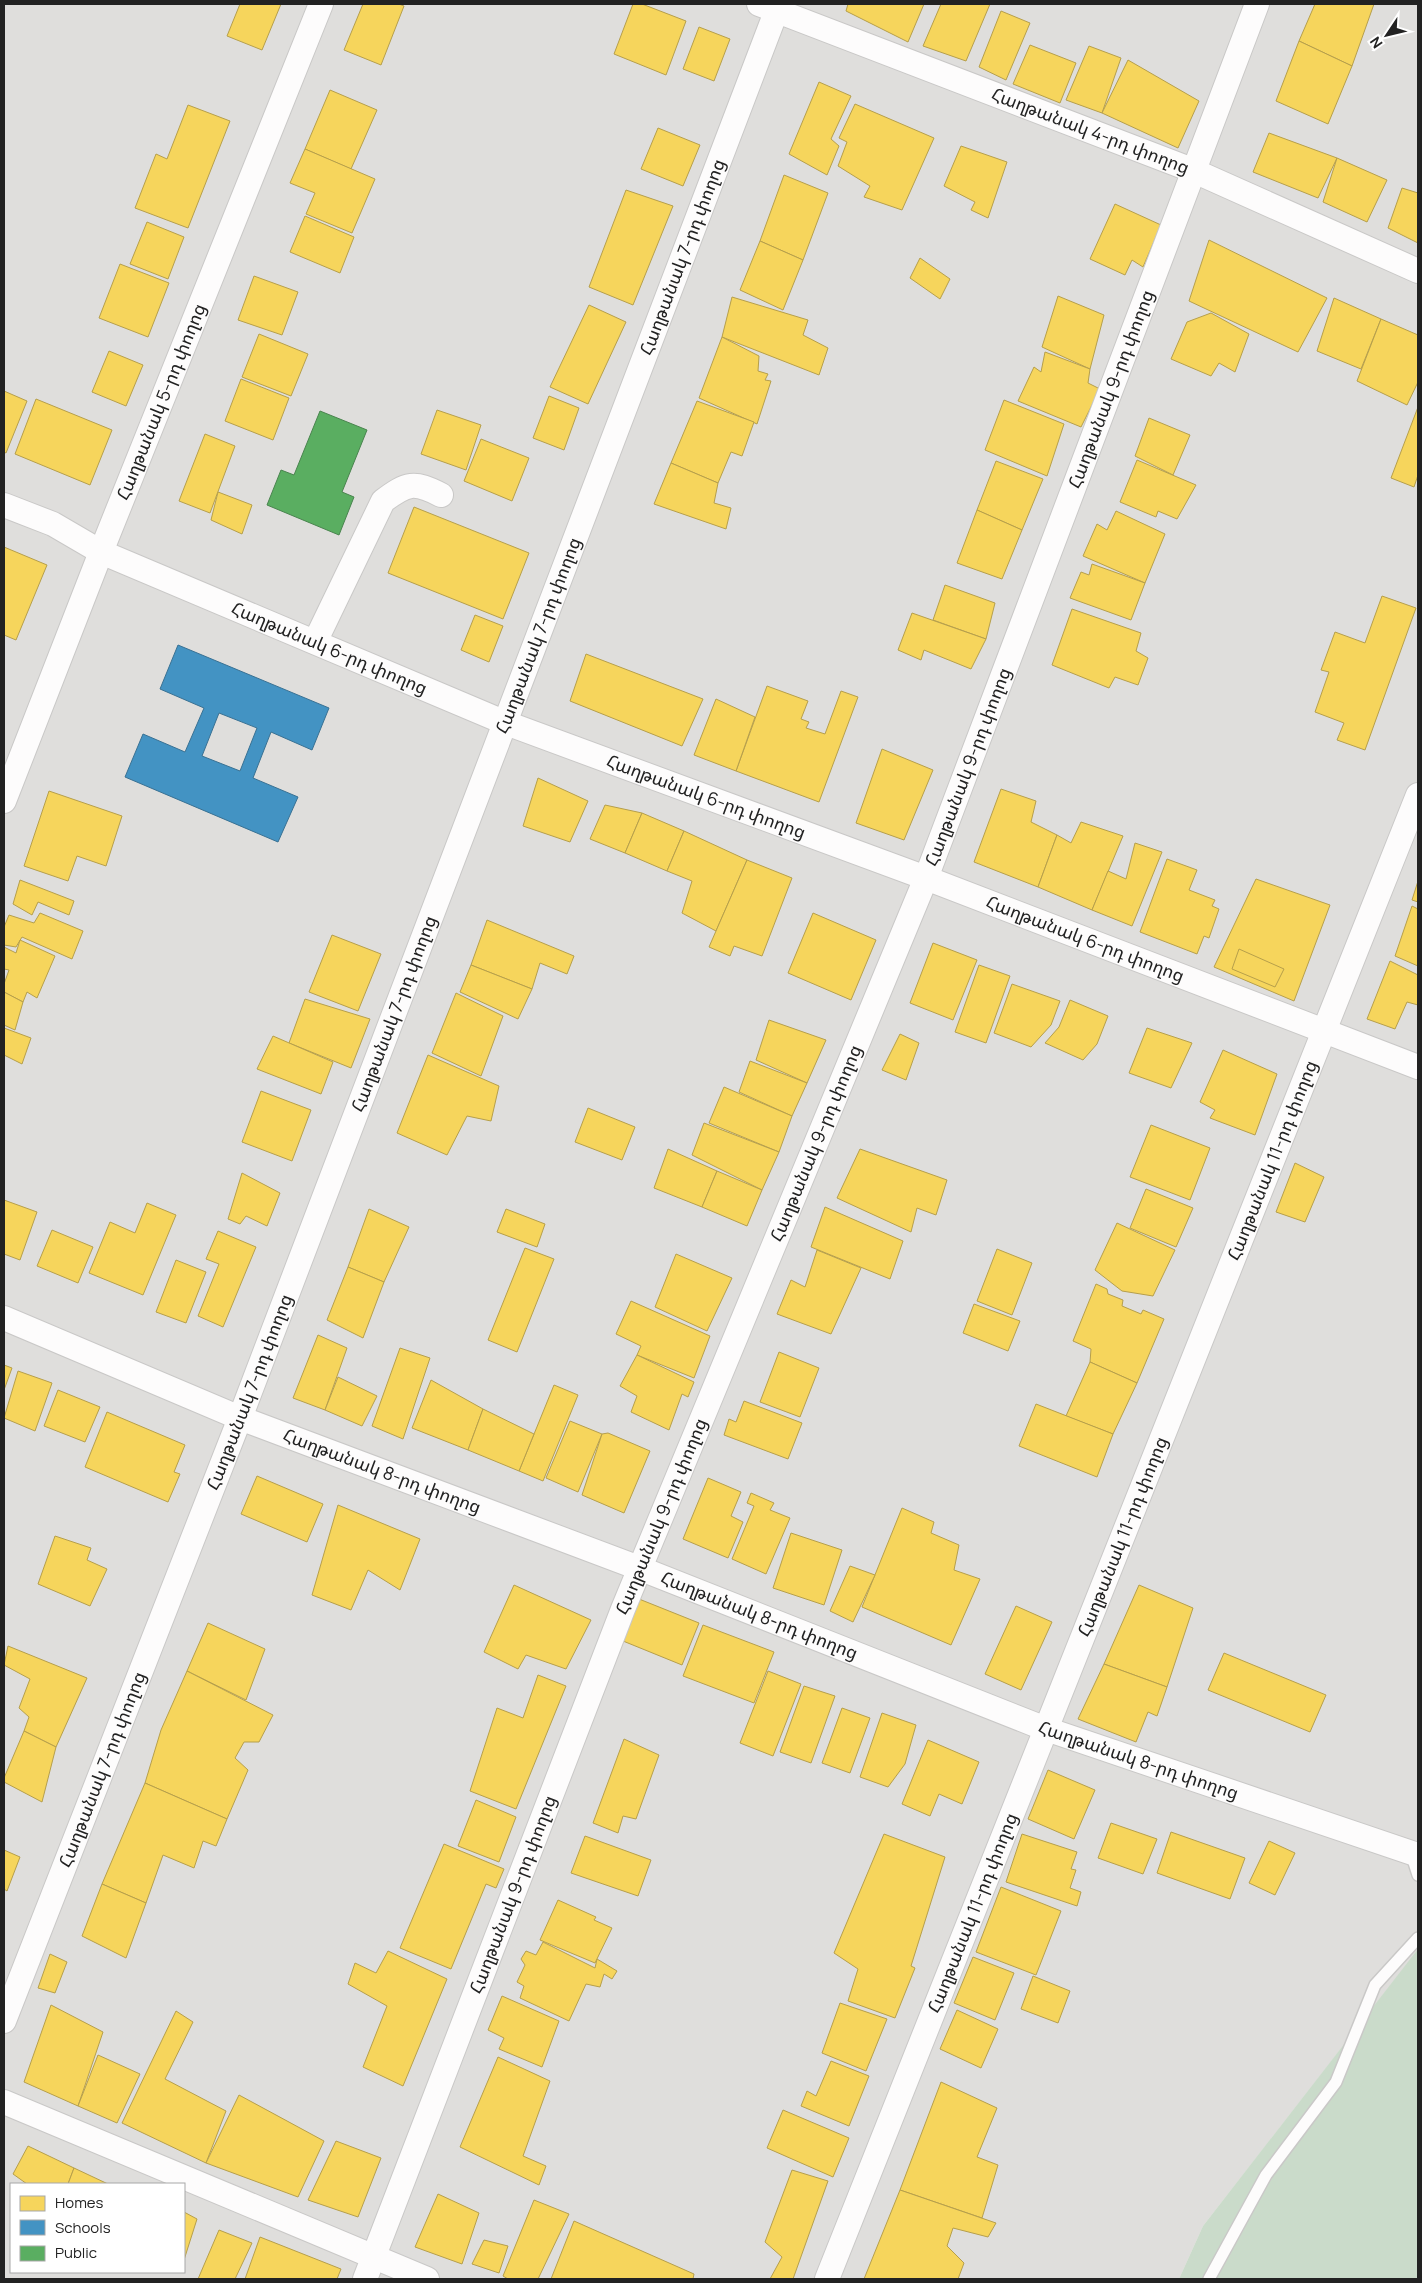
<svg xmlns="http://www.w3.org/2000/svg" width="1422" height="2283" font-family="Manrope,'Noto Sans Armenian',sans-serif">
  <rect width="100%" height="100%" fill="#f0eeeb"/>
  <!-- residential -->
  <path fill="#dfdedc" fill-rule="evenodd" d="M4,4h1414v1946l-215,276 -24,53h-1175zM11,2184h173v88h-173z"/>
  <!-- cemetery -->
  <polygon fill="#cadbca" points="1418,1949 1418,2279 1179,2279 1203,2226"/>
  <!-- homes -->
  <g fill="#f6d55c" stroke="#b69f4b">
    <polygon points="240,4 281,4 262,50 227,36"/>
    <polygon points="363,4 399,4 404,6 381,65 344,50"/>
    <polygon points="633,4 642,4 686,21 666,75 614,54"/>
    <polygon points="848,4 924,4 908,42 846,11"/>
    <polygon points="941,4 990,4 966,61 923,46"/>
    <polygon points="1315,4 1374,4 1352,66 1299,41"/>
    <polygon points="1001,11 1030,23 1006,80 979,67"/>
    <polygon points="699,27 730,39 714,81 683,69"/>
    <polygon points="1299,41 1352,66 1328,124 1276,101"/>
    <polygon points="1030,45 1076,63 1060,103 1013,84"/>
    <polygon points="1089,46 1121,58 1102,113 1066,100"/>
    <polygon points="1128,60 1199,101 1178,148 1102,113"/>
    <polygon points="819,82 851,96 831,139 839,146 827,175 789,154"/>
    <polygon points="330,90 377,110 351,169 305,149"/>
    <polygon points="855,104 934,138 902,210 864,197 870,186 838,166 847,142 839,138"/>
    <polygon points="188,105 230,121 188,228 135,208 156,154 167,159"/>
    <polygon points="658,128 700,145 683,186 641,169"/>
    <polygon points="1269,133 1337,158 1318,198 1253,172"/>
    <polygon points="961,146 1007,162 988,218 971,210 975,202 944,186"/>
    <polygon points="305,149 375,179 352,233 306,214 315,193 290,183"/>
    <polygon points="1337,158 1387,180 1367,222 1323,202"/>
    <polygon points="784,175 828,193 803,260 760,241"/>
    <polygon points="1402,188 1418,193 1418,243 1388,228"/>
    <polygon points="626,190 673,206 633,305 589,287"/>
    <polygon points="1115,204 1161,225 1143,267 1132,260 1125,275 1090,259"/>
    <polygon points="305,216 354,237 340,273 290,252"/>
    <polygon points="147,222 184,237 168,279 130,264"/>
    <polygon points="1209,240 1327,298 1298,352 1189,301"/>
    <polygon points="760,241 803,260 783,310 740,290"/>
    <polygon points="920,258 950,279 940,299 910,278"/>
    <polygon points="120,264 169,283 148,337 99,318"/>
    <polygon points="254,276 298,292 282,335 238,320"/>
    <polygon points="1058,296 1104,315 1090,369 1042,347"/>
    <polygon points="732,297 808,320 803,335 828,348 819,375 722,337"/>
    <polygon points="1334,298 1381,319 1361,369 1317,351"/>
    <polygon points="589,305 626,322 588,404 550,387"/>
    <polygon points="1211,313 1249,334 1235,372 1219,363 1211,376 1171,359 1187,322"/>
    <polygon points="1381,319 1418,335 1418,382 1407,405 1357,381"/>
    <polygon points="259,334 308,354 291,396 242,377"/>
    <polygon points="722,337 759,356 758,371 768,374 765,380 771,381 757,424 699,398"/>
    <polygon points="109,351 143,365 126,406 92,392"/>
    <polygon points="1045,352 1090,369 1088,383 1100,389 1081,427 1018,401 1034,367 1041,372"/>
    <polygon points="241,379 289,398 273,440 225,421"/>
    <polygon points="4,391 27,401 6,453 4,452"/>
    <polygon points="549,396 579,408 564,450 533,438"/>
    <polygon points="36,399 112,430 90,485 15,454"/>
    <polygon points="1004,400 1064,424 1047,476 985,450"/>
    <polygon points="697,401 754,422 742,456 731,452 718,483 671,463"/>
    <polygon points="1418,407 1418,475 1414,487 1391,478"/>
    <polygon points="437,410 481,425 466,470 421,454"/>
    <polygon points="1149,418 1190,435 1173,475 1135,456"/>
    <polygon points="205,434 235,446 210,513 179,501"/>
    <polygon points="481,439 529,458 512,501 464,481"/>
    <polygon points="1137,460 1196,485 1177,519 1158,511 1156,517 1120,502"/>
    <polygon points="996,461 1043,479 1022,530 977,510"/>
    <polygon points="671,463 718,483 714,503 731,508 726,529 654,504"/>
    <polygon points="218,492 252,505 242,534 211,520"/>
    <polygon points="414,507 529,553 503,619 388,573"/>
    <polygon points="977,510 1022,530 1002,579 957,563"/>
    <polygon points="1116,511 1165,534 1145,583 1083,556 1097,524 1107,530"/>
    <polygon points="4,547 47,565 16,640 4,635"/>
    <polygon points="1092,564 1145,583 1131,620 1070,598 1081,572 1089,575"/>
    <polygon points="945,585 995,603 986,639 933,620"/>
    <polygon points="1382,596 1416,608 1365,750 1337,740 1344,723 1315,712 1329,672 1321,670 1335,632 1365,643"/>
    <polygon points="1072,609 1141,633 1136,651 1148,658 1138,685 1115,677 1109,688 1052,665"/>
    <polygon points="912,613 986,639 971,669 924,650 921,660 898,650"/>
    <polygon points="475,615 503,626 489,662 461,650"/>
    <polygon points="586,654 703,699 682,746 570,701"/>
    <polygon points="767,686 808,701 801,719 809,722 806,728 825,734 841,691 858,697 819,802 736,771"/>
    <polygon points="716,699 755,717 736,771 694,755"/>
    <polygon points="882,749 933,770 904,840 856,823"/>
    <polygon points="538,778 588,801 570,842 523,826"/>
    <polygon points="1001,789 1036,801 1031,822 1057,835 1038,887 974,862"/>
    <polygon points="49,791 122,816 106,866 77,856 68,881 24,866"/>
    <polygon points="605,805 642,813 625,853 590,839"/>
    <polygon points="642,813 684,831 667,871 625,853"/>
    <polygon points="1081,822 1123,836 1092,910 1038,887 1057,835 1071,843"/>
    <polygon points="684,831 747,860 716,931 682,913 692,881 667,871"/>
    <polygon points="1135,843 1162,852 1132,926 1092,910 1108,871 1126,879"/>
    <polygon points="1167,859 1197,870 1189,890 1215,900 1212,906 1219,909 1209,938 1204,936 1197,954 1140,932"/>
    <polygon points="747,860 792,878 762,956 734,946 730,956 709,947"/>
    <polygon points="1256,879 1330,905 1294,1001 1214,967"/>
    <polygon points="20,880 74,901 69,915 38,902 32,915 13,904"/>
    <polygon points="1418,881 1418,902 1412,900"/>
    <polygon points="1412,906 1418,909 1418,966 1395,956"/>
    <polygon points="40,913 83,931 72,959 22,937 16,947 4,945 4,927 9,915 34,923"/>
    <polygon points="813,913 876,940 851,1000 788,973"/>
    <polygon points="487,920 574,956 567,974 540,963 532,989 471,965"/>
    <polygon points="332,935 381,954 358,1011 309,992"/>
    <polygon points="20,940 55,956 37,998 27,992 23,1002 4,992 4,984 9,970 4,969 4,947 16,953"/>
    <polygon points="933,943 977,960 953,1020 910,1003"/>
    <polygon points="1239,949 1284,969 1275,987 1232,969"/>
    <polygon points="1390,961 1418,975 1418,1005 1407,1002 1395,1029 1367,1019"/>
    <polygon points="471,965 532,989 518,1019 460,992"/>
    <polygon points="979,965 1010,976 986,1043 955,1032"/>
    <polygon points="1012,984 1060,1001 1051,1025 1031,1047 994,1033"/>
    <polygon points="4,992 23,1002 15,1030 4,1025"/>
    <polygon points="456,993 503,1016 481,1076 432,1053"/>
    <polygon points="305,999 370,1019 351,1068 289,1043"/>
    <polygon points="1070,1000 1108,1016 1097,1044 1083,1060 1045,1043 1059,1027"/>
    <polygon points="769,1020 826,1040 807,1083 756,1060"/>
    <polygon points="4,1028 31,1038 22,1064 4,1055"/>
    <polygon points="1147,1028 1192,1043 1171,1088 1129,1073"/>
    <polygon points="900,1034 919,1043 906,1080 882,1070"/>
    <polygon points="273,1036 333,1062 321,1094 257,1069"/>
    <polygon points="1223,1050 1277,1074 1255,1135 1210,1118 1215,1110 1200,1102"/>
    <polygon points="428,1055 499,1086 491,1121 467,1116 447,1155 397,1133"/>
    <polygon points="750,1061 807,1083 792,1116 739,1092"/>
    <polygon points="724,1087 792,1116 779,1152 709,1123"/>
    <polygon points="261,1091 311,1110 292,1161 242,1142"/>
    <polygon points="588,1108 635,1127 622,1160 575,1142"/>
    <polygon points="704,1123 779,1152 762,1190 692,1155"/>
    <polygon points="1151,1125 1210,1148 1190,1200 1130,1177"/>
    <polygon points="668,1149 717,1171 702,1207 654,1188"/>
    <polygon points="860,1149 947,1180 936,1215 917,1208 911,1232 837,1198"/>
    <polygon points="1295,1163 1324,1177 1305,1222 1276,1212"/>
    <polygon points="717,1171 762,1190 747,1226 702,1207"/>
    <polygon points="242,1173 280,1193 267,1226 246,1216 240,1224 228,1219"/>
    <polygon points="1146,1189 1193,1208 1176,1247 1130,1228"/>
    <polygon points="4,1200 37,1212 20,1260 4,1254"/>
    <polygon points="147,1203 176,1215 143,1295 89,1273 110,1222 135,1233"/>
    <polygon points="825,1207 903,1241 890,1279 811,1247"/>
    <polygon points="369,1209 409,1227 384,1282 348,1267"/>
    <polygon points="506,1209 545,1224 537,1247 497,1232"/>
    <polygon points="1117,1223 1175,1250 1153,1296 1122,1291 1095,1270"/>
    <polygon points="52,1230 93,1247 78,1283 37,1266"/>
    <polygon points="218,1231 256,1247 223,1327 198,1316 219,1264 206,1259"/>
    <polygon points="525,1248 554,1259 517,1352 488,1340"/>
    <polygon points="997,1249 1032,1263 1012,1315 977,1301"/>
    <polygon points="817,1250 861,1268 831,1334 777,1314 791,1280 805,1287"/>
    <polygon points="676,1254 732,1278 707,1331 655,1307"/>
    <polygon points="176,1260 206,1272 186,1323 156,1312"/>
    <polygon points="348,1267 384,1282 363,1338 327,1320"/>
    <polygon points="1096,1284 1107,1289 1108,1294 1123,1300 1122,1306 1141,1314 1143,1310 1164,1319 1137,1383 1090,1362 1091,1349 1073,1341"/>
    <polygon points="631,1301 710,1336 694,1378 637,1355 641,1346 616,1334"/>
    <polygon points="974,1304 1020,1321 1008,1351 963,1333"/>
    <polygon points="318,1335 347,1348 325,1410 293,1398"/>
    <polygon points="400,1348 430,1358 403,1439 372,1426"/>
    <polygon points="779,1352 819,1368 800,1417 760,1402"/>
    <polygon points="637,1355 694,1382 688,1397 682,1394 669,1430 631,1412 637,1396 620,1386"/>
    <polygon points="1090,1362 1137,1383 1113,1434 1066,1416"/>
    <polygon points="4,1365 12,1368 4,1390"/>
    <polygon points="18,1371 52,1383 35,1431 4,1418"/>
    <polygon points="338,1377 377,1396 362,1426 325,1410"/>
    <polygon points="431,1380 483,1409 468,1450 412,1428"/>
    <polygon points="554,1385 578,1395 543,1481 519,1471"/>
    <polygon points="58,1390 100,1407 85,1442 44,1426"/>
    <polygon points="744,1401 802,1423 788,1459 724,1435 729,1419 736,1422"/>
    <polygon points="1036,1404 1113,1434 1097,1477 1019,1446"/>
    <polygon points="483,1409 534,1434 519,1471 468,1450"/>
    <polygon points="107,1412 185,1445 174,1472 180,1474 168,1502 85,1467"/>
    <polygon points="570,1421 602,1434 578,1492 546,1478"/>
    <polygon points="608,1433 650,1451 624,1513 582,1495 602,1434"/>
    <polygon points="257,1476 323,1504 307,1542 241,1514"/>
    <polygon points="708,1478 741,1492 731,1516 743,1522 728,1558 683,1539"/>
    <polygon points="751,1493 774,1503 770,1510 790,1518 766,1574 732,1559 754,1506 747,1503"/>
    <polygon points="338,1505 420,1539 400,1590 368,1570 351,1610 312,1595"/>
    <polygon points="902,1508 934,1522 931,1533 959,1545 954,1570 980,1579 951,1645 862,1607"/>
    <polygon points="791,1533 842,1550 824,1605 773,1588"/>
    <polygon points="55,1536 91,1548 87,1560 107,1569 90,1606 38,1584"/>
    <polygon points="850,1566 875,1575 853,1622 830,1611"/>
    <polygon points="514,1585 591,1620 566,1669 526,1655 518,1669 484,1652"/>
    <polygon points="1139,1585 1193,1608 1167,1687 1104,1664"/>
    <polygon points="639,1599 699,1623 682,1665 623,1641"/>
    <polygon points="1016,1606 1052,1622 1021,1690 985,1674"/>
    <polygon points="208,1623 265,1649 246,1700 187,1671"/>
    <polygon points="703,1625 774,1652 754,1703 683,1676"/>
    <polygon points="8,1646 87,1678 56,1747 24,1731 29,1717 19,1708 30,1679 4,1665"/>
    <polygon points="1224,1653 1326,1695 1310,1732 1208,1690"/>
    <polygon points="1104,1664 1167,1687 1157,1716 1148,1712 1136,1742 1078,1719"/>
    <polygon points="187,1671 273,1715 259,1742 244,1742 235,1758 248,1770 227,1819 145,1783 161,1730"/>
    <polygon points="768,1671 801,1684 773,1756 740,1743"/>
    <polygon points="538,1675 566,1686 516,1809 470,1791 497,1708 523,1718"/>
    <polygon points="804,1686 835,1696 811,1763 780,1752"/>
    <polygon points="842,1708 870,1718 850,1773 822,1763"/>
    <polygon points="882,1713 916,1725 905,1764 888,1787 860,1777"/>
    <polygon points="24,1731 56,1747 42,1802 4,1782 4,1778"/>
    <polygon points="624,1739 659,1755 636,1819 623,1816 618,1833 593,1823"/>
    <polygon points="928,1740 979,1762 962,1804 939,1794 930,1816 902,1804"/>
    <polygon points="1048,1770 1095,1790 1074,1839 1028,1819"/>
    <polygon points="145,1783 227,1819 216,1846 203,1841 194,1868 163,1855 146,1903 102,1884"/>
    <polygon points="476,1800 516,1817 499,1862 458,1846"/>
    <polygon points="1111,1823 1157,1839 1143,1874 1098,1858"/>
    <polygon points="1171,1832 1245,1858 1230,1899 1157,1873"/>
    <polygon points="884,1834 945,1857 911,1966 915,1968 895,2018 848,2001 858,1969 834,1953"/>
    <polygon points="1022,1834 1077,1852 1071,1869 1076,1870 1070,1888 1081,1892 1077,1906 1006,1882"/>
    <polygon points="585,1836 651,1860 638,1896 571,1873"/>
    <polygon points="1269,1841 1295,1853 1275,1895 1249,1883"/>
    <polygon points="444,1844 504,1869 496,1888 486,1884 451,1969 400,1948"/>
    <polygon points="4,1850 20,1857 7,1891 4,1889"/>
    <polygon points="102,1884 146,1903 126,1958 82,1936"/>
    <polygon points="1001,1887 1061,1911 1036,1975 976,1952"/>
    <polygon points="558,1900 596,1917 594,1920 612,1928 595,1963 540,1940"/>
    <polygon points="543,1942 595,1968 597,1959 617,1971 612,1979 604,1974 600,1987 586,1984 569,2021 520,1998 524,1986 517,1982 525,1965 521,1959 526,1951 536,1955"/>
    <polygon points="388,1951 447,1979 403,2086 363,2067 387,2006 348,1984 355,1963 376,1973"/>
    <polygon points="50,1954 67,1962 55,1993 38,1988"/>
    <polygon points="973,1957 1014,1973 995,2020 954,2003"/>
    <polygon points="1033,1976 1070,1991 1058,2023 1021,2009"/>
    <polygon points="502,1996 559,2021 542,2067 499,2049 504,2038 488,2030"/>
    <polygon points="840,2003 887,2019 866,2071 822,2053"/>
    <polygon points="51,2005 103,2032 78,2106 24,2082"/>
    <polygon points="957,2010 998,2029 981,2068 940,2049"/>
    <polygon points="176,2011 193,2022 165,2079 226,2111 206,2163 122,2123"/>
    <polygon points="98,2055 140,2074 117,2123 78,2106"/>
    <polygon points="498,2057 550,2081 523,2156 546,2166 539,2185 460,2147"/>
    <polygon points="831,2061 869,2076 849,2126 801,2106 807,2091 816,2096"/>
    <polygon points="941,2082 997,2108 977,2157 998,2165 982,2218 900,2190"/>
    <polygon points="239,2095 324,2141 298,2197 206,2163"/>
    <polygon points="783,2110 849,2138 833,2177 767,2148"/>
    <polygon points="336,2141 381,2158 358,2217 308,2200"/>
    <polygon points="28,2146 74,2168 68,2184 27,2184 13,2174"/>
    <polygon points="74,2168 108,2184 68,2184"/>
    <polygon points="792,2170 828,2181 793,2279 770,2279 782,2257 765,2242"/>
    <polygon points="900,2190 996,2223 988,2237 953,2228 947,2246 964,2263 958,2279 864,2279"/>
    <polygon points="438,2194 479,2213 462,2264 415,2247"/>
    <polygon points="534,2200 569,2214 538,2279 508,2279 503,2276"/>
    <polygon points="184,2212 197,2219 184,2260"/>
    <polygon points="574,2221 694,2274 693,2279 551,2279"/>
    <polygon points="219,2230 252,2243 235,2279 198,2279"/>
    <polygon points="260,2237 341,2269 337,2279 245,2279"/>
    <polygon points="484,2240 508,2246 499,2273 472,2264"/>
  </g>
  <!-- schools -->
  <path fill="#4393c3" stroke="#397193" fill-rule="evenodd" d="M178,645l151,63 -17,42 -41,-18 -18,46 45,19 -20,45 -153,-65 18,-43 42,18 19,-44 -44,-19zM219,713l38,15 -17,43 -38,-15z"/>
  <!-- public -->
  <polygon fill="#5aae61" stroke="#49844e" points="320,411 367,430 342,492 354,497 339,535 267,505 281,470 294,475"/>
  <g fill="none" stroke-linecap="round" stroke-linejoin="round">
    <!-- service casing -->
    <g stroke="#c9c8c7" stroke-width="14">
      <g id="service">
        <polyline points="1411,1853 1418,1875"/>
        <polyline points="1209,2279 1266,2175 1336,2082 1375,1985 1418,1938"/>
      </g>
    </g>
    <!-- minor casing -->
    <g stroke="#c9c8c7" stroke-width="26">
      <g id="minor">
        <path id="s1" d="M759,4l433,166 226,101"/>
        <path id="s2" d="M4,505l49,19 48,28 405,171 420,155 492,189"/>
        <path d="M315,642l68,-141c24,-18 31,-20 58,-6"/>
        <path id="s3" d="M4,801l97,-249 220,-548"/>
        <path id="s4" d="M4,1318l236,100 399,150 407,161 372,126"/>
        <path id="s5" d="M4,2021l236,-603 539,-1414"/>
        <polyline points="4,2102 427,2279"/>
        <path id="s6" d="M365,2279l258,-670 303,-731 331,-874"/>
        <path id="s7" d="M827,2279l591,-1484"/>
      </g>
    </g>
    <!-- service -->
    <use href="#service" stroke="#fdfcfc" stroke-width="11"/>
    <!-- minor -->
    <use href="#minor" stroke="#fdfcfc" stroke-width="24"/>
  </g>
  <g text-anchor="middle" stroke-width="5" stroke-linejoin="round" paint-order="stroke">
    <!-- street labels -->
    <g font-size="18" fill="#222" stroke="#fff">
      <text dy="6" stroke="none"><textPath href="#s1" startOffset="355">Հաղթանակ 4-րդ փողոց</textPath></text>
      <text dy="6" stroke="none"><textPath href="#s5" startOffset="1890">Հաղթանակ 7-րդ փողոց</textPath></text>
      <text dy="6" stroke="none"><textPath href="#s6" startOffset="2032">Հաղթանակ 9-րդ փողոց</textPath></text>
      <text dy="6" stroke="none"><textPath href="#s3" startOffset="429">Հաղթանակ 5-րդ փողոց</textPath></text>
      <text dy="6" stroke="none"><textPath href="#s5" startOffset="1485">Հաղթանակ 7-րդ փողոց</textPath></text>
      <text dy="6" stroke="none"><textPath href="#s2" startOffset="356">Հաղթանակ 6-րդ փողոց</textPath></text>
      <text dy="6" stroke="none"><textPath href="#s6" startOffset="1628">Հաղթանակ 9-րդ փողոց</textPath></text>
      <text dy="6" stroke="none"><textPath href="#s2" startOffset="761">Հաղթանակ 6-րդ փողոց</textPath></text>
      <text dy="6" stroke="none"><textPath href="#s2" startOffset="1166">Հաղթանակ 6-րդ փողոց</textPath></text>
      <text dy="6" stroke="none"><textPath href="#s5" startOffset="1080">Հաղթանակ 7-րդ փողոց</textPath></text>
      <text dy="6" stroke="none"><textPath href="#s6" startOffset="1222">Հաղթանակ 9-րդ փողոց</textPath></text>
      <text dy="6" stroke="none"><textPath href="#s7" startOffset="1204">Հաղթանակ 11-րդ փողոց</textPath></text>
      <text dy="6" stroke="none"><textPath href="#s5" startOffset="675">Հաղթանակ 7-րդ փողոց</textPath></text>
      <text dy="6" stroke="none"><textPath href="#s4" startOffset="408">Հաղթանակ 8-րդ փողոց</textPath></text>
      <text dy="6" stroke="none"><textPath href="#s6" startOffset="818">Հաղթանակ 9-րդ փողոց</textPath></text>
      <text dy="6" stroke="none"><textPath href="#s7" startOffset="799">Հաղթանակ 11-րդ փողոց</textPath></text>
      <text dy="6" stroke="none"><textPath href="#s4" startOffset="812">Հաղթանակ 8-րդ փողոց</textPath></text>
      <text dy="6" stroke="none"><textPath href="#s4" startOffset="1218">Հաղթանակ 8-րդ փողոց</textPath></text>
      <text dy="6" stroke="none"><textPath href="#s5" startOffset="270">Հաղթանակ 7-րդ փողոց</textPath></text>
      <text dy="6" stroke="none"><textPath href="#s6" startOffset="412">Հաղթանակ 9-րդ փողոց</textPath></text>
      <text dy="6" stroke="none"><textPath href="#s7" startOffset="394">Հաղթանակ 11-րդ փողոց</textPath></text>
    </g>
  </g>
  <!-- border -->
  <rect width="1422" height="2283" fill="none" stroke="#222222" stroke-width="10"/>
  <!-- legend -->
  <rect x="10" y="2183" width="175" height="90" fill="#ffffff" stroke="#a7a7a7"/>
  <rect x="20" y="2196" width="25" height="15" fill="#f6d55c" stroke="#a7a7a7"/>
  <text x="55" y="2208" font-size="15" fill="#222222">Homes</text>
  <rect x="20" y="2220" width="25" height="15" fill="#4393c3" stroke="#a7a7a7"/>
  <text x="55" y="2233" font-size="15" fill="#222222">Schools</text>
  <rect x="20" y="2246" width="25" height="15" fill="#5aae61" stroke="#a7a7a7"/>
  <text x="55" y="2258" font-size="15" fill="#222222">Public</text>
  <!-- north arrow -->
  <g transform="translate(1387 35) rotate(235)" stroke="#ffffff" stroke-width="4" paint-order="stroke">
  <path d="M0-4L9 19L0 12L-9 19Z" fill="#222222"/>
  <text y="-8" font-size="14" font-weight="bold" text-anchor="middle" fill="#222222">N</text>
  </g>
</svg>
